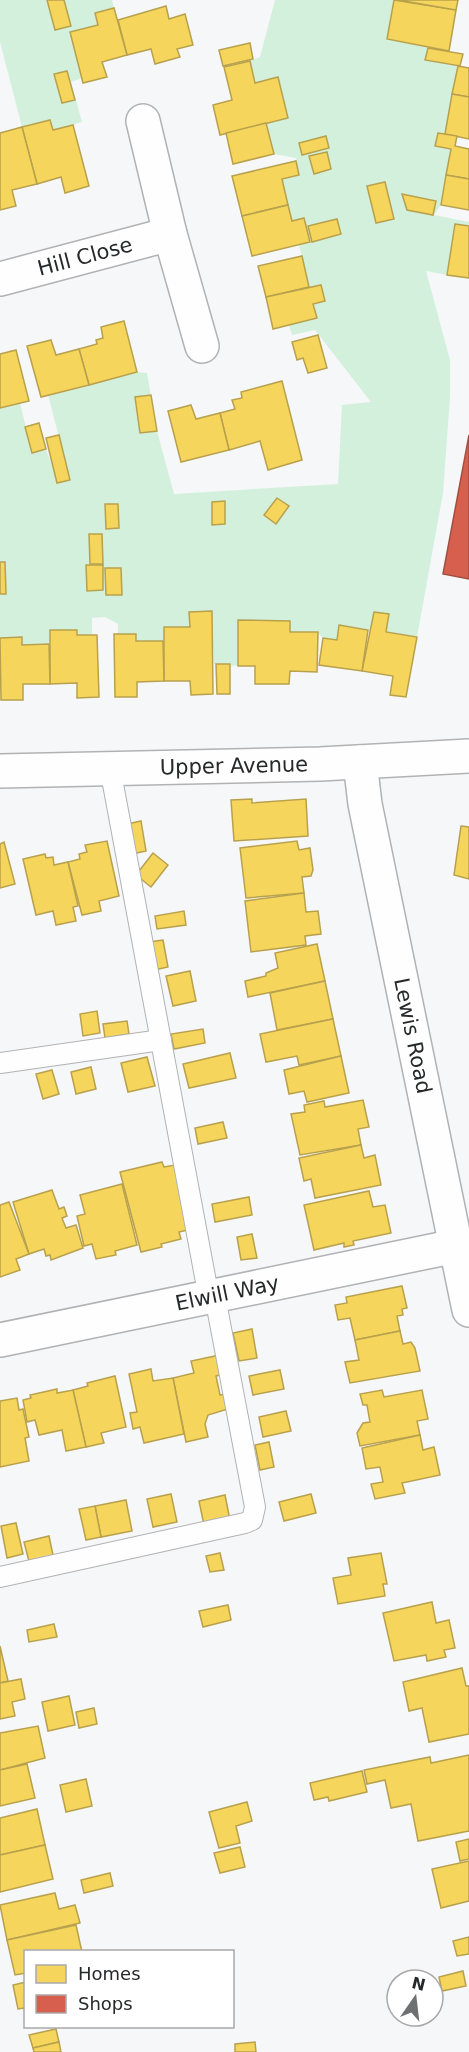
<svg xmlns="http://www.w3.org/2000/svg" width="469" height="2052" font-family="'DejaVu Sans',sans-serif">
  <rect width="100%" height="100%" fill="#f6f7f9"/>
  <!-- green -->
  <g fill="#d3f0dc">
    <polygon points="0,0 112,0 114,8 95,13 98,25 70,32 82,78 71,82 82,122 53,130 22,127 0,42"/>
    <polygon points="275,0 394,0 387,39 428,48 426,60 458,66 445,134 438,133 435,146 451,149 441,205 434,215 469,222 469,226 455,224 447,275 426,271 450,360 450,397 443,493 417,637 386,632 389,614 374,612 371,630 339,625 337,640 323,638 317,632 290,632 290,621 239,620 238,666 214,664 211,611 190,612 190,627 164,627 164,642 136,641 136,634 118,634 118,624 105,617 92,618 92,634 77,635 77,630 50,630 51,644 22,645 21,637 0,638 0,408 20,403 32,452 46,449 58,483 70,479 48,395 137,372 147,373 157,431 174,494 338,484 342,405 371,402 315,330 292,335 289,325 317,318 313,304 325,301 321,285 309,287 299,245 310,242 304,218 292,221 282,179 299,175 296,158 274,154 266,123 288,118 278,77 255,83 250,61 260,57"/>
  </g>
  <!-- homes -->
  <g fill="#f6d55c" stroke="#b8a14d" stroke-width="1.5">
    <polygon points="47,0 64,0 71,26 55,30"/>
    <polygon points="394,0 456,10 449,51 387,39"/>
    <polygon points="398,0 458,0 456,10"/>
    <polygon points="166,6 169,19 185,14 193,45 177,49 180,57 155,64 151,49 127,55 118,20"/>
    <polygon points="114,8 127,55 102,62 107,77 83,83 70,32 98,25 95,13"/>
    <polygon points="250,43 253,59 223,66 219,50"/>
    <polygon points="428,48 463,54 460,66 425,60"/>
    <polygon points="250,61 255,83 278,77 288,118 220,135 213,105 232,100 224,67"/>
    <polygon points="458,66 469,68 469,97 452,94"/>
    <polygon points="67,71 75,100 62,103 54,74"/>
    <polygon points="452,94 469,97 469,139 445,134"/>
    <polygon points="50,120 53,130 73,125 89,186 65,193 61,177 37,184 22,127"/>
    <polygon points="266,123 274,154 233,164 226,133"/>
    <polygon points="22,127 37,184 12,190 16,206 0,210 0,133"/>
    <polygon points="438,133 457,136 455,146 469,149 469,179 446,175 451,149 435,146"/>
    <polygon points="326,136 329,148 302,155 299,143"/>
    <polygon points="327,152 331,169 314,174 309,156"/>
    <polygon points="296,161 299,175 282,179 288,205 242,216 232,176"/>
    <polygon points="446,175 469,179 469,210 441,205"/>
    <polygon points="385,182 394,219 376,223 367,186"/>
    <polygon points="402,194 436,201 433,215 407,210"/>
    <polygon points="288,205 292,221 304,218 310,242 252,256 242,216"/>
    <polygon points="337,219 341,234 312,242 308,226"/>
    <polygon points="455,224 469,226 469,278 447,275"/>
    <polygon points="302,256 309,287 266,297 258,266"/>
    <polygon points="321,285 325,301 313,304 317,318 273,329 266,297"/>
    <polygon points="124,321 137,372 89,385 79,349 97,344 96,340 103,338 101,327"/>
    <polygon points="318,335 327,368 308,373 303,358 297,360 292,342"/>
    <polygon points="51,340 56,355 79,349 89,385 41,397 27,346"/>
    <polygon points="16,350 29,401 0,408 0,354"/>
    <polygon points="282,381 302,460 268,470 260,441 229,450 220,413 235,409 232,400 242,398 241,392"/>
    <polygon points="151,395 157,431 140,433 135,397"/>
    <polygon points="191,405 196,419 220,413 229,450 181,462 168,411"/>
    <polygon points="39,423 46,449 32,453 25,427"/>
    <polygon points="59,435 70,480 57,483 46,438"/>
    <polygon points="277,498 289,506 276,524 264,515"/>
    <polygon points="225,501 225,524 212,525 212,502"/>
    <polygon points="105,504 118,504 119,528 106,529"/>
    <polygon points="89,534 102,534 103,564 90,564"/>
    <polygon points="0,562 5,562 6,594 0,594"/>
    <polygon points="86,565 103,565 103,590 87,591"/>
    <polygon points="105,568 121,568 122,595 106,595"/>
    <polygon points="212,611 213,694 191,695 190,681 164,681 164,627 190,627 189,612"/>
    <polygon points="374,612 389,614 386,632 417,637 406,697 390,695 393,676 362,671"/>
    <polygon points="238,620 290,621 290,632 318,632 317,672 290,671 289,684 255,684 255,666 238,666"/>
    <polygon points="339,625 368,630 362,671 319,665 323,638 337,640"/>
    <polygon points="50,630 77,630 77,635 97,635 99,697 77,698 77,683 50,684"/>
    <polygon points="114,634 136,634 136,641 163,641 164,681 137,682 137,697 115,697"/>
    <polygon points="22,637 22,645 49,644 50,684 23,684 23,700 1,700 0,638"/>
    <polygon points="216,664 230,664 230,694 217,694"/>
    <polygon points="252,799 252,803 306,799 308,836 234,841 231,800"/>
    <polygon points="141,821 146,851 132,854 127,824"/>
    <polygon points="461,826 469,827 469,879 454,875"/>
    <polygon points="107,841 119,896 99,901 101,911 82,915 68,862 80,859 79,854 87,852 85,845"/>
    <polygon points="297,841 299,850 310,848 313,870 311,876 302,877 304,893 246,898 240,848"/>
    <polygon points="4,842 15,884 0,888 0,844"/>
    <polygon points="153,853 168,865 151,887 136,875"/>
    <polygon points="45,854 46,858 53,857 54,865 68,862 78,906 73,907 76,921 56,925 53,911 36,915 23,859"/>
    <polygon points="304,893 306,912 318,911 321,934 305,936 306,945 251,952 245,901"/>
    <polygon points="184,911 186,925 157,929 155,916"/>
    <polygon points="163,940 168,967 154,970 149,942"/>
    <polygon points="317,944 325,981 248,997 245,981 266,976 266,973 278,968 275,953"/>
    <polygon points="190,971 196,1001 173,1006 166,976"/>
    <polygon points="325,981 333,1019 277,1030 270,993"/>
    <polygon points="97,1011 100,1033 83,1036 80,1014"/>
    <polygon points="333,1019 341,1056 299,1065 297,1056 266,1062 260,1034"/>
    <polygon points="127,1021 129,1034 105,1038 103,1024"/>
    <polygon points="203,1029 205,1043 174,1049 171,1034"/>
    <polygon points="230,1053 236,1078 189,1088 183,1064"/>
    <polygon points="341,1056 349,1093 307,1102 304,1091 289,1094 284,1070"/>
    <polygon points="147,1057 155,1086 128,1092 121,1063"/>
    <polygon points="91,1067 96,1089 76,1094 71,1072"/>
    <polygon points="52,1070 59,1094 43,1099 36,1074"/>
    <polygon points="363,1100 369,1127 358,1129 361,1145 300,1155 291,1114 305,1112 304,1105 324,1101 325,1107"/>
    <polygon points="223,1122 227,1138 198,1144 195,1128"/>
    <polygon points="361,1145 364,1158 375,1155 381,1185 315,1198 311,1179 304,1181 299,1158"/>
    <polygon points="162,1162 164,1167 175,1165 188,1230 179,1232 181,1239 161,1244 162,1247 141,1252 120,1172"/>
    <polygon points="122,1184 137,1245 115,1251 116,1255 96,1259 92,1244 84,1246 77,1216 85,1214 80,1195"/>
    <polygon points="52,1190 59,1209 64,1207 67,1216 62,1218 66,1228 76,1225 83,1248 51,1260 50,1255 46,1256 44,1249 29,1254 13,1202"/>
    <polygon points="369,1191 373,1207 385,1205 391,1233 353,1241 354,1245 344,1247 344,1243 314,1250 304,1205"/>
    <polygon points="249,1197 252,1215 215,1222 212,1204"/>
    <polygon points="9,1202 29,1254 16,1259 20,1270 0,1277 0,1205"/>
    <polygon points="252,1234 257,1258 241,1260 237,1237"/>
    <polygon points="402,1286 407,1308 402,1309 403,1315 397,1316 400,1331 355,1340 350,1318 338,1320 335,1305 347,1303 346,1297"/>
    <polygon points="252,1329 257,1358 239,1361 233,1333"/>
    <polygon points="400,1331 403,1344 411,1342 415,1348 420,1371 350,1383 345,1362 359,1360 355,1340"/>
    <polygon points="220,1355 224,1374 216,1376 220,1395 228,1394 231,1408 208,1415 205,1424 208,1437 186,1442 173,1378 194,1373 191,1361"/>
    <polygon points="151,1369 153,1381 173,1378 184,1434 144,1443 140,1427 133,1429 130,1413 137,1412 129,1374"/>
    <polygon points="280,1370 284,1389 253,1395 249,1376"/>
    <polygon points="115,1376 126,1427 101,1433 104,1443 86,1447 73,1390 88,1386 87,1383"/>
    <polygon points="57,1389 57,1393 73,1390 86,1447 66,1451 62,1430 39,1435 35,1420 27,1422 23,1400 31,1398 30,1395"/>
    <polygon points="382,1390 384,1397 422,1390 428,1419 417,1421 420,1435 360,1446 357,1433 363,1423 370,1422 367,1405 363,1405 360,1394"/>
    <polygon points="17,1398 19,1410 23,1409 29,1437 25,1438 29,1461 0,1467 0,1401"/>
    <polygon points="286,1411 291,1431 263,1437 259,1417"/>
    <polygon points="420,1435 423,1450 434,1447 440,1475 402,1483 405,1493 375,1499 371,1484 383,1482 380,1467 366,1469 362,1448"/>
    <polygon points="269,1442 274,1467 260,1470 255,1445"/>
    <polygon points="171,1494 177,1522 153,1527 147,1499"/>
    <polygon points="311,1494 316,1513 284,1521 279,1502"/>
    <polygon points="225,1495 230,1520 204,1525 199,1501"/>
    <polygon points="126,1500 132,1531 101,1537 95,1506"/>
    <polygon points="95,1506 101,1537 86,1540 79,1509"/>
    <polygon points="16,1523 23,1554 7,1558 1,1526"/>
    <polygon points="49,1536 54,1560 30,1565 24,1542"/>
    <polygon points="220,1553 224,1570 210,1572 206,1556"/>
    <polygon points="381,1553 387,1584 383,1584 385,1596 338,1604 333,1578 351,1575 348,1558"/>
    <polygon points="432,1602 436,1623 449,1620 455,1648 444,1650 446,1657 427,1661 426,1655 394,1661 383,1613"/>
    <polygon points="228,1605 231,1620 203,1627 199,1611"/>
    <polygon points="54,1624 57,1637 29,1642 27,1630"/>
    <polygon points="0,1646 8,1681 0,1683"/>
    <polygon points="462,1668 466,1686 469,1686 469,1734 429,1742 422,1708 409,1711 403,1682"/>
    <polygon points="21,1679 25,1699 12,1702 15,1716 0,1719 0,1683"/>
    <polygon points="69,1696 75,1725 48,1731 42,1702"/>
    <polygon points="94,1708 97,1724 79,1728 76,1712"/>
    <polygon points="38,1726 45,1758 0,1770 0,1733"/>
    <polygon points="469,1755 469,1831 418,1841 411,1804 391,1808 385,1780 367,1784 364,1770 430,1757 431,1763"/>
    <polygon points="27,1764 35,1798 0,1806 0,1770"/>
    <polygon points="362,1771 367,1792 329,1801 328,1797 314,1800 310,1783"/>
    <polygon points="86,1779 92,1806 66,1812 60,1785"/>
    <polygon points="247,1802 252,1821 236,1826 240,1843 219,1848 209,1812"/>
    <polygon points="37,1809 45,1845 0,1855 0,1818"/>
    <polygon points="469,1839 469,1859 460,1861 456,1842"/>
    <polygon points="45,1845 53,1879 0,1892 0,1855"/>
    <polygon points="240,1847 245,1867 220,1873 214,1853"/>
    <polygon points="469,1861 469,1901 441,1908 432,1869"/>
    <polygon points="110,1873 113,1886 84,1893 81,1880"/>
    <polygon points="55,1893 59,1909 75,1905 80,1923 7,1940 0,1905"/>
    <polygon points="76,1925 82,1952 26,1952 26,1973 15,1975 7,1940"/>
    <polygon points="469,1937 469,1954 457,1956 453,1941"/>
    <polygon points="463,1971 466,1986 442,1991 439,1977"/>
    <polygon points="26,1982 26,2016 24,2008 18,2009 13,1985"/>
    <polygon points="56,2029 59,2042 33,2048 29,2035"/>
    <polygon points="59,2042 61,2052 34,2052 33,2048"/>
    <polygon points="255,2042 256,2052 235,2052 235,2044"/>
  </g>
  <!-- shops -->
  <polygon fill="#d6604d" stroke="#a24f42" stroke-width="1.5" points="469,435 469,579 443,574"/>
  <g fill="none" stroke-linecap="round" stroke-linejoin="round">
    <!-- lane casing -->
    <g stroke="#b1b2b3" stroke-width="22">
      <g id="lane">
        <polyline points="110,768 209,1298"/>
        <polyline points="0,1063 161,1040"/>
        <polyline points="0,1577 245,1523 252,1520 255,1507 215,1297"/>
      </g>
    </g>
    <!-- street casing -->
    <g stroke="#b1b2b3" stroke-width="36">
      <g id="street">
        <polyline points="143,121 170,234 202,346"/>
        <path id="s1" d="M0,279l170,-45"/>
        <path id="s2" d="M360,762l5,42 104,506"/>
        <path id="s3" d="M0,771l320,-7 149,-8"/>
        <path id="s4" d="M0,1340l456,-94"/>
      </g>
    </g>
    <!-- lane -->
    <use href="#lane" stroke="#fefefe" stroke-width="20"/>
    <!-- street -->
    <use href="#street" stroke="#fefefe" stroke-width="33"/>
  </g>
  <g text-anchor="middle" stroke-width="6" stroke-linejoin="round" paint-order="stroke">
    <!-- street labels -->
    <g font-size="21" fill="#272829" stroke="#fff">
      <text dy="7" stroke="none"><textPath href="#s1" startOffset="88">Hill Close</textPath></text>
      <text dy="7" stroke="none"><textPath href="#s3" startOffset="234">Upper Avenue</textPath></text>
      <text dy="7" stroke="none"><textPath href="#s2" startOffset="279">Lewis Road</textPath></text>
      <text dy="7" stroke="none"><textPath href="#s4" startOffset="232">Elwill Way</textPath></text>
    </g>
  </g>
  <!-- legend -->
  <rect x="24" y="1950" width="210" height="78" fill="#ffffff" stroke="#a9a9a9" stroke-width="1.5"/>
  <rect x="36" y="1965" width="30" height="18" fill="#f6d55c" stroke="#a9a9a9" stroke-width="1.5"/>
  <text x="78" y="1980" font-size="18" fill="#272829">Homes</text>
  <rect x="36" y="1995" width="30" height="18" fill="#d6604d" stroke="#a9a9a9" stroke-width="1.5"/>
  <text x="78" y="2010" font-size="18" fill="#272829">Shops</text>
  <!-- north arrow -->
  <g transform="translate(415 1998) rotate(14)"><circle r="28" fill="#ffffff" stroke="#a9a9a9" stroke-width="1.5"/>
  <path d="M0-4.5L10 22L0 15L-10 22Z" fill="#6f7072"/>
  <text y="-9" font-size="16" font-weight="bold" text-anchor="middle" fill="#272829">N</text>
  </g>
</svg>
